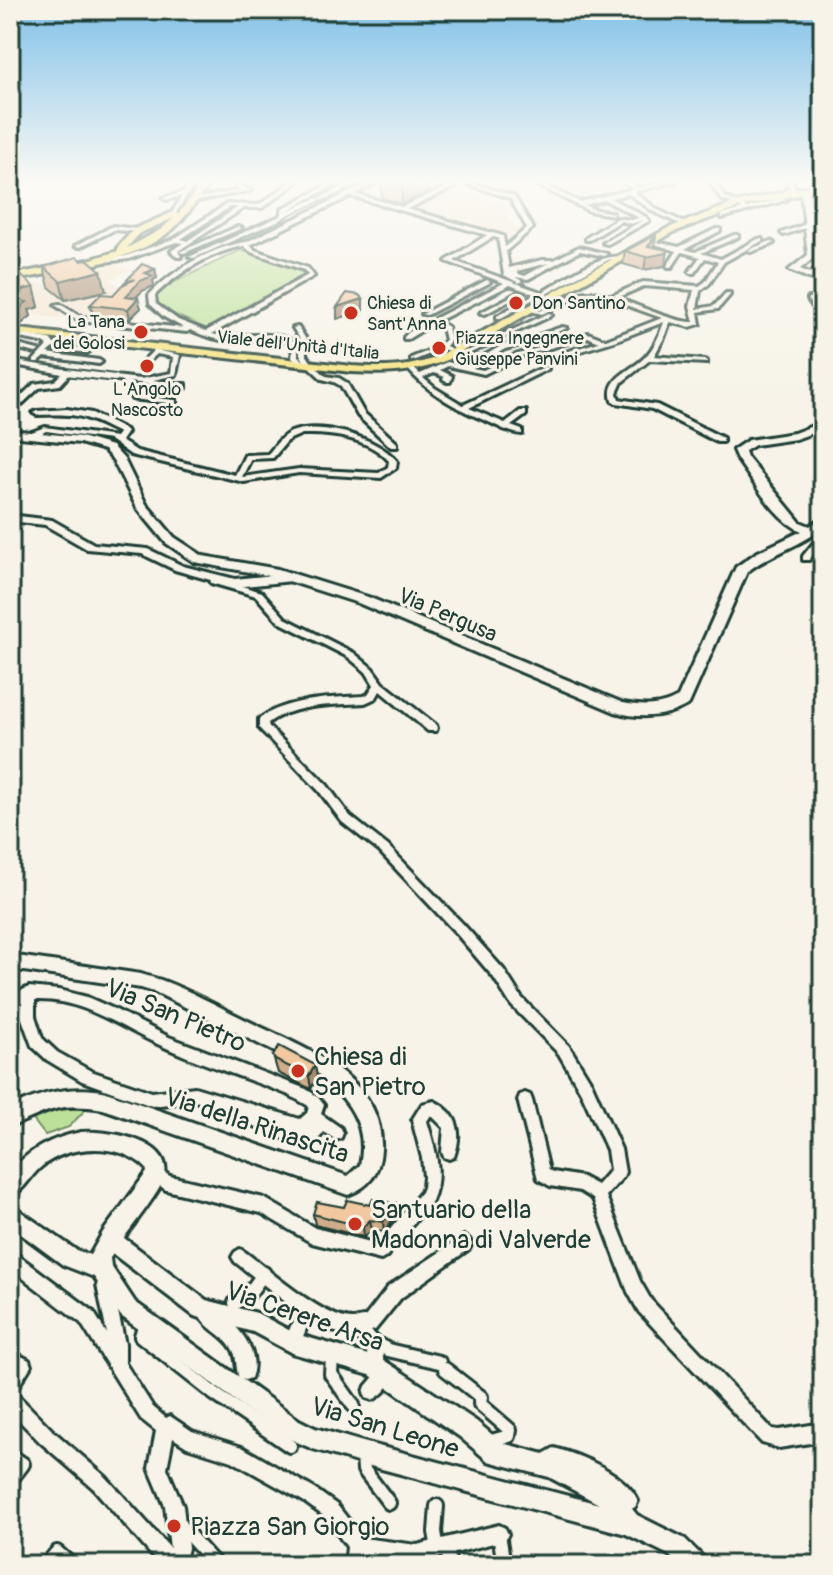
<svg xmlns="http://www.w3.org/2000/svg" width="833" height="1575" font-family="Pangolin,sans-serif">
  <rect width="100%" height="100%" fill="#f7f3e8"/>
  <filter id="ink" filterUnits="userSpaceOnUse"><feTurbulence type="fractalNoise" baseFrequency=".0125" numOctaves="2"/><feDisplacementMap in="SourceGraphic" scale="16" xChannelSelector="R" yChannelSelector="G"/><feConvolveMatrix kernelMatrix="1 2 1 2 8 2 1 2 1" color-interpolation-filters="sRGB"/></filter>
  <g filter="url(#ink)">
    <!-- built -->
    <g fill="#f5e6d2">
      <polygon points="549,181 620,181 627,185 581,196"/>
      <polygon points="451,189 508,204 508,219 522,234 515,239 438,213 410,209"/>
      <polygon points="115,264 131,270 108,280 121,286 120,294 101,301 88,318 79,317 60,304 56,306 62,313 59,318 37,316 10,292"/>
    </g>
    <!-- green -->
    <g fill="#bde099" stroke="#6e8e66" stroke-width="2">
      <polygon points="241,250 307,274 207,329 160,308 156,297 164,287"/>
      <polygon points="68,1105 86,1109 69,1127 45,1135 31,1117"/>
    </g>
    <g fill="none" stroke-linecap="round" stroke-linejoin="round">
      <!-- pedestrian-far3 casing -->
      <g stroke="#1f3d34" stroke-width="7">
        <polyline id="pedestrian-far3" points="285,214 317,200"/>
      </g>
      <!-- pedestrian-far2 casing -->
      <g stroke="#1f3d34" stroke-width="10">
        <polyline id="pedestrian-far2" points="66,372 115,378"/>
      </g>
      <!-- pedestrian-far1 casing -->
      <g stroke="#1f3d34" stroke-width="15">
        <polyline id="pedestrian-far1" points="228,1112 285,1132"/>
      </g>
      <!-- pedestrian casing -->
      <g stroke="#1f3d34" stroke-width="18">
        <g id="pedestrian">
          <polyline points="235,1303 240,1295 248,1295 264,1273"/>
          <polyline points="145,1323 141,1336 213,1393 290,1446"/>
          <polyline points="374,1347 377,1344 388,1350 439,1362"/>
          <polyline points="332,1357 331,1374 353,1405"/>
          <polyline points="445,1369 481,1397 480,1404 510,1430 509,1436 488,1442"/>
          <polyline points="10,1455 23,1464 10,1481"/>
          <polyline points="363,1456 364,1470 389,1503"/>
          <polyline points="437,1506 435,1532 438,1549"/>
          <polyline points="179,1524 216,1565"/>
          <polyline points="499,1534 504,1565"/>
          <polyline points="448,1547 449,1565"/>
          <polyline points="46,1565 57,1552 72,1565"/>
        </g>
      </g>
      <!-- minor casing -->
      <g stroke="#1f3d34" stroke-width="6">
        <g id="minor">
          <polygon points="191,181 196,181 173,218 169,218 182,196 166,200 163,198 184,192"/>
          <polygon points="231,181 236,181 244,188 252,190 192,202 189,200 240,190"/>
          <path d="M293,181h6l-37,27h-18l-66,43 3,6h-4l-6,-6 12,-8 -7,-1 -47,17 -33,4 -3,-2 33,-5 48,-17 53,-35 32,1zM230,207h8l-51,34 -6,-2z"/>
          <polygon points="335,181 341,181 287,211 288,214 282,219 194,258 189,257 278,217 282,214 282,209"/>
          <polygon points="350,181 356,181 355,185 323,200 318,199 350,183"/>
          <path d="M373,181h6l-24,13 47,13 49,-22h4v2l-48,22 96,27 2,11 22,-19 -17,-30 -40,-13 5,-1 39,12 19,32 -27,23 3,17 33,-8h12l25,-13 28,7 -3,2 -24,-5 -52,28 -13,-2 7,4 -3,2 -15,-8 -6,-37 -5,-1 -39,24 90,32v-2c19,-11 57,-39 78,-34l-14,3 -62,34 5,2v2l-12,-2 -16,9 17,6c26,-13 41,-26 71,-15l32,-14 56,4 6,-4 13,-20 -13,-4 -11,15h-4l-1,-1 11,-15 -18,-5 -10,15h-4l-1,-1 10,-15 -29,-9v-2l31,7 37,-18h4v2l-35,18 10,3 39,-17h4v2l-37,16 20,6 37,-20h4v2l-38,21 -15,22 -9,7 -3,18 17,-3 12,-13h4v2l-12,14 -20,3 2,12 -10,3 -20,-5 -6,16 -10,18 51,4 2,1v2l-57,-3 -28,22 -5,11 2,6 38,6 66,33v4h-6l-65,-33 -36,-6 -4,-2c-7,-24 20,-30 33,-44 9,-9 15,-23 19,-35l-50,19 -50,15 -3,-2 1,-1 37,-11 -11,-5 -69,20 -35,17 -36,-8 -8,4 12,6 -2,6h-3l-4,-2 1,-3 -10,-4 -11,5 12,10 28,17 81,-38h4v2l-79,39 36,15 15,-12h6v4l-15,11 11,4v4c-11,-1 -21,-6 -31,-11 -32,-13 -62,-29 -84,-55l1,-1h4l8,7 27,-12 19,4 35,-20 23,-6 38,-13 5,1 -39,15 -23,6 -32,19 10,2 32,-15 73,-22 18,7 56,-22 -67,-24 -15,2 -38,18 -23,-6 -18,10h-4v-2l37,-22 -24,-9 -72,36 10,6 3,13 -5,6 10,5v2l-14,-4 -27,11h-4v-2l29,-12 5,-6 -3,-12 -8,-5 -26,16h-4v-2l5,-5 95,-49 -58,-22 41,-26 -136,-39 -101,49 5,5 53,18 6,8 -102,58c29,7 60,-8 86,10v12l6,5 -4,-7v-15l-7,-11 5,-1 8,12v15l6,9 14,13 13,2 8,5 17,30 33,30v4h-6l-33,-31 -17,-30 -7,-4 -12,-3 -17,-16 -5,1 -8,-6 1,-12c-20,-14 -43,-3 -65,-5 -13,-1 -26,-6 -38,-11l-3,2 -108,-11 -24,-16 5,-1 21,13 103,11 -20,-11 -14,-13 -1,-9c24,-25 62,-48 97,-53zM244,246l7,6 53,18 4,5 -102,56 -28,-11 -22,-16 -1,-9c23,-22 57,-44 89,-49zM548,263l-23,13 -6,-2 -2,-3zM644,286l50,4 -4,16 4,16c-18,1 -57,-17 -77,-24z"/>
          <polygon points="529,181 535,181 580,202 633,189 621,181 627,181 639,188 668,181 677,181 634,192 658,210 687,224 682,225 654,212 629,194 610,198 646,217 649,221 608,244 603,243 643,220 631,224 621,221 590,240 586,240 586,238 618,218 631,220 639,218 605,200 584,205 593,209 613,213 613,215 589,211"/>
          <polygon points="709,181 714,181 725,197 747,208 783,198 786,200 722,218 720,215 743,209 721,199"/>
          <polygon points="786,181 792,181 795,189 791,189"/>
          <polygon points="806,224 808,227 784,235 781,233"/>
          <polygon points="113,226 143,230 140,232 114,230 80,247 75,246"/>
          <polygon points="237,227 242,228 184,253 179,252"/>
          <polygon points="771,241 774,243 773,244 751,252 748,250"/>
          <polygon points="487,280 490,282 489,283 427,315 422,314"/>
          <polygon points="517,293 519,294 519,296 485,314 480,313"/>
          <polygon points="808,298 812,298 823,312 823,319 821,318 808,300"/>
          <polygon points="549,313 552,315 551,316 455,360 450,359"/>
          <polygon points="10,332 49,339 51,340 54,344 87,349 90,351 87,353 53,348 47,353 99,360 102,362 99,364 44,357 38,362 34,362 34,360 47,346 46,343 10,336"/>
          <polygon points="10,343 38,350 39,351 36,353 10,347"/>
          <polygon points="156,348 160,348 160,351 180,355 176,375 153,380 183,384 186,384 186,388 129,382 137,395 173,400 176,400 176,404 132,399 122,381 111,378 115,376 140,379 171,373 173,357 157,354 144,366 139,365"/>
          <polygon points="10,360 65,369 67,370 70,374 60,385 39,388 21,405 10,404 10,400 16,401 34,384 55,381 62,374 10,364"/>
          <path d="M67,409l25,4 34,17 1,2 -6,9 16,10 98,24 10,-20 23,-1c7,-8 13,-18 23,-22 30,-11 86,5 106,29l-1,7 -15,10 -82,-5 -55,9 -113,-27 -21,-15 -64,-9 -11,6h-6v-4l16,-6 71,10 3,-4c-35,-18 -42,-20 -82,-18l-4,-2 4,-2zM302,434c30,-1 67,4 87,27l-1,6 -9,6 -80,-4 -57,8 9,-18 22,-1 15,-18z"/>
          <polygon points="823,534 823,543 809,560 803,560 803,556 820,535"/>
          <path d="M214,574l3,1 1,4 44,13 23,26 69,35 18,15 11,15 53,42 1,3 -1,3h-8l-48,-40 -4,7 -11,5c-30,2 -72,1 -97,20l1,4 58,58 23,31 38,30 75,78 41,46 17,27 48,49 22,36 30,67 4,23 -2,5 -17,19 34,85 11,19 121,129 7,1 44,-7v18l-44,7 -17,-5 -123,-131 -11,-20 -35,-93 -13,-8 -30,-5 -12,-7 -20,-79 2,-5 5,-2 5,2 2,5 17,70 4,2 29,5 15,8 13,-15 -3,-20 -26,-58 -22,-38 -48,-49 -17,-27 -39,-46 -75,-80 -38,-30 -23,-31 -60,-63v-9c28,-21 71,-21 105,-23l4,-2 6,-9 -8,-13 -18,-15 -69,-35 -23,-26 -45,-13 -1,-6z"/>
          <path d="M29,987l30,3 28,7 27,12 55,28 137,52 11,7 7,9 -3,9 20,14 2,5 -2,5 -5,2 -12,-8 -11,14 -5,2 -28,-11 -2,-5 3,-5 -86,-26 -43,5 -70,-25 -35,-21 -15,-14 -11,-30 1,-14 -12,7v-13zM35,1000c48,-2 85,28 127,46 41,19 85,32 127,49l18,10 2,2 -2,6 -7,6 -105,-32 -43,5 -61,-21 -34,-19 -15,-14 -7,-22z"/>
          <path d="M434,1101c24,12 29,31 20,56l-5,2 -5,-2 -2,-5 2,-24 -13,-13 -4,6c8,28 17,52 5,80l-46,56 -5,3 -69,-17 -51,-30 -95,-23 -15,-10 -2,-5 2,-5 5,-2 14,8 94,22 51,30 63,16 43,-52 2,-5 1,-10 -2,-19 -10,-38 10,-16z"/>
          <path d="M464,1236l5,3 3,5 -3,5 -68,49 -26,32 -4,1c11,9 14,24 11,38l5,-2 6,2 2,6c-4,10 -13,21 -23,25l-6,-2 -2,-6 2,-6 11,-13 -2,1 -6,-2c-3,-7 -1,-13 -2,-20 -5,-17 -27,-17 -39,-23 -6,-3 -12,-7 -18,-10l-12,30 -6,2 -6,-2 -2,-6 13,-32 -62,-49 -3,-5 3,-5 5,-3 5,3c24,18 78,66 107,67 4,0 8,-2 13,-2l24,-31z"/>
          <polygon points="10,1250 15,1253 93,1311 107,1334 97,1285 99,1279 105,1277 111,1279 125,1344 125,1363 153,1407 166,1418 170,1416 192,1431 242,1447 315,1489 337,1505 363,1538 417,1545 499,1525 505,1528 508,1534 505,1540 417,1563 364,1557 363,1565 345,1565 347,1547 325,1517 303,1501 232,1461 187,1447 173,1438 167,1468 183,1506 188,1548 184,1565 160,1565 94,1489 40,1442 10,1411 10,1371 12,1368 10,1367 10,1350 29,1360 31,1366 15,1392 52,1430 106,1477 170,1548 165,1506 149,1468 156,1431 141,1419 81,1323 10,1268"/>
          <path d="M207,1306c25,11 56,43 44,72l-6,2 -6,-2c-4,-11 -1,-22 -8,-31 -9,-13 -26,-19 -32,-33l2,-6z"/>
          <path d="M554,1448c27,7 73,26 84,53l-3,6 -6,3c-10,-4 -17,-14 -26,-21 -14,-11 -30,-18 -48,-23l-11,6 -6,-3 -3,-6 3,-6z"/>
        </g>
      </g>
      <!-- tertiary casing -->
      <g stroke="#1f3d34" stroke-width="6">
        <g id="tertiary">
          <polygon points="10,515 52,520 94,544 148,549 183,566 235,579 292,573 298,577 292,581 235,587 175,570 142,554 87,549 45,525 10,521"/>
          <path d="M10,955l131,19 20,6c28,10 56,26 83,39 54,27 141,55 137,131 -2,24 -11,36 -33,45l-245,-86c-46,-7 -53,2 -93,18v-19c31,-16 59,-22 93,-17l245,85 12,-11c9,-41 -13,-67 -43,-92l-160,-80 -16,-5 -131,-19z"/>
          <path d="M81,1132c24,-2 91,7 84,43 -2,13 -32,50 -41,63l82,62 51,13 39,21 86,25 94,62 26,22 50,13 62,30 23,29 48,24 18,18 4,8h-29l-9,-10 -43,-21 -263,-70 -50,-15 -30,-13 -162,-120 -27,-39 -31,-12 -53,-39v-22l66,46 14,5 13,-23 44,-60 -1,-4c-26,-26 -78,-24 -105,-1 -11,9 -18,25 -31,30v-24c19,-24 42,-35 71,-41zM113,1254l81,62 59,16 39,21 78,22 90,62 28,24 61,16 50,27 -236,-62 -48,-14 -16,-8 -164,-118 -24,-36 -1,-8z"/>
        </g>
      </g>
      <!-- secondary casing -->
      <g stroke="#1f3d34" stroke-width="6">
        <g id="secondary">
          <polygon points="805,191 809,193 810,201 816,256 800,269 810,273 823,263 823,270 811,279 789,270 808,255 801,193"/>
          <path d="M823,422v7l-27,10 -41,6 -10,6 2,6 53,65 10,4 13,-9v10c-22,20 -53,26 -76,45l-58,132c-23,14 -48,15 -74,8l-257,-109 -82,-26 -82,-15 -28,-19 -29,-35 -24,-48 -9,-10 -24,-7 -70,-7v-6l71,7 31,9 12,13 22,45 28,33 29,19 75,13 90,28 255,106c20,4 37,4 55,-6l58,-130 20,-14 46,-22c-25,-9 -49,-50 -65,-72l-4,-9 15,-10 46,-7z"/>
        </g>
      </g>
      <!-- primary casing -->
      <g stroke="#1f3d34" stroke-width="6">
        <g id="primary">
          <path d="M204,181h8c-13,16 -24,34 -39,48 -43,36 -110,41 -163,52v-6l78,-15 30,-9v-4l16,-18 37,-16 7,1zM174,218l-14,12 -33,18 13,-15z"/>
          <path d="M817,181h6v3l-15,9 -68,14 -66,25 -229,129c-31,12 -61,13 -93,11l-342,-38v-6l342,38c29,2 58,2 85,-9l231,-129 66,-25 50,-11 3,-4h16z"/>
        </g>
      </g>
      <!-- pedestrian-far3 -->
      <use href="#pedestrian-far3" stroke="#f7f3e8" stroke-width="4"/>
      <!-- pedestrian-far2 -->
      <use href="#pedestrian-far2" stroke="#f7f3e8" stroke-width="6"/>
      <!-- pedestrian-far1 -->
      <use href="#pedestrian-far1" stroke="#f7f3e8" stroke-width="9"/>
      <!-- pedestrian -->
      <use href="#pedestrian" stroke="#f7f3e8" stroke-width="12"/>
      <!-- minor -->
      <use href="#minor" fill="#f7f3e8" fill-rule="evenodd"/>
      <!-- tertiary -->
      <use href="#tertiary" fill="#f7f3e8" fill-rule="evenodd"/>
      <!-- secondary -->
      <use href="#secondary" fill="#f7f3e8" fill-rule="evenodd"/>
      <!-- primary -->
      <use href="#primary" fill="#f5e382" fill-rule="evenodd"/>
    </g>
    <!-- wall -->
    <g fill="#cfac8a" stroke="#1f3d34" stroke-width="2">
      <polygon points="381,181 429,181 429,192 402,204 382,198"/>
      <polygon points="656,235 654,247 668,250 664,266 644,270 623,264 625,251"/>
      <polygon points="44,267 106,291 65,300 49,287"/>
      <polygon points="155,269 157,278 153,280 154,286 142,291 136,297 141,308 130,319 93,315 90,305 113,295"/>
      <polygon points="10,270 34,287 39,307 29,310 31,316 19,326 10,325 10,300 16,301 10,293"/>
      <polygon points="273,1056 317,1077 311,1089 278,1073"/>
      <polygon points="396,1204 396,1215 384,1232 372,1230 364,1237 315,1225 313,1214 344,1207"/>
    </g>
    <!-- shaded-wall -->
    <g fill="#a98c70" stroke="#1f3d34" stroke-width="2">
      <polygon points="413,181 429,181 429,192 402,204 402,186"/>
      <polygon points="656,235 654,247 668,250 666,263 664,266 644,270 648,246"/>
      <polygon points="155,269 157,278 153,280 154,286 142,291 128,306 125,282 135,279"/>
      <polygon points="101,271 106,291 65,300 60,281"/>
      <polygon points="34,287 39,307 29,310 31,316 19,326 15,312 23,306 19,291"/>
      <polygon points="138,298 141,308 130,319 128,309"/>
      <polygon points="363,299 363,311 337,319 337,307"/>
      <polygon points="315,1065 317,1077 311,1089 309,1076"/>
      <polygon points="396,1204 396,1215 384,1232 383,1222"/>
      <polygon points="370,1220 372,1230 364,1237 363,1227"/>
    </g>
    <!-- building -->
    <g fill="#f1c8a0" stroke="#1f3d34" stroke-width="2">
      <polygon points="384,181 413,181 402,186"/>
      <polygon points="656,235 648,246 668,250 666,253 646,257 625,251"/>
      <polygon points="77,257 82,261 87,259 101,271 60,281 44,267"/>
      <polygon points="142,264 155,269 145,273 153,276 140,281 126,296 138,298 128,309 90,305 101,294 113,295 122,285 135,279 125,282"/>
      <polygon points="14,269 34,287 19,291 10,280 10,270"/>
      <polygon points="347,293 359,295 363,299 337,307"/>
      <polygon points="10,300 27,302 15,312 10,312"/>
      <polygon points="279,1046 315,1065 309,1076 275,1060 273,1056"/>
      <polygon points="373,1199 396,1204 383,1222 370,1220 363,1227 313,1214 317,1202 344,1207 347,1200 370,1205"/>
    </g>
  </g>
  <!-- sky -->
  <linearGradient id="sky" x2="0" y2="1"><stop stop-color="#81c1e8"/><stop offset="0.45" stop-color="#fbfaf5"/><stop offset="1" stop-color="#fbfaf5" stop-opacity="0"/></linearGradient>
  <rect width="833" height="402" fill="url(#sky)"/>
  <!-- markers -->
  <g fill="#c8321e" stroke="#f7f3e8" stroke-width="3">
    <circle cx="516" cy="303" r="8"/>
    <circle cx="351" cy="313" r="8"/>
    <circle cx="141" cy="332" r="8"/>
    <circle cx="439" cy="348" r="8"/>
    <circle cx="147" cy="366" r="8"/>
    <circle cx="298" cy="1071" r="8"/>
    <circle cx="355" cy="1224" r="8"/>
    <circle cx="174" cy="1526" r="8"/>
  </g>
  <g text-anchor="middle" stroke-width="6" stroke-linejoin="round" paint-order="stroke">
    <!-- far-poi labels -->
    <g font-size="18" fill="#1f3d34" stroke="#f7f3e8" text-anchor="start">
      <text x="367" y="309">Chiesa di<tspan x="367" dy="21">Sant'Anna</tspan></text>
      <text x="532" y="309">Don Santino</text>
      <text x="125" y="328" text-anchor="end">La Tana<tspan x="125" dy="21">dei Golosi</tspan></text>
      <text x="455" y="344">Piazza Ingegnere<tspan x="455" dy="21">Giuseppe Panvini</tspan></text>
      <text x="147" y="395" text-anchor="middle">L'Angolo<tspan x="147" dy="21">Nascosto</tspan></text>
    </g>
    <!-- far-street labels -->
    <g font-size="18" fill="#1f3d34" stroke="#f7f3e8">
      <text transform="translate(298 345) rotate(6)" y="6">Viale dell'Unità d'Italia</text>
    </g>
    <!-- street labels -->
    <g font-size="22" fill="#1f3d34" stroke="#f7f3e8">
      <text transform="translate(448 614) rotate(23)" y="8">Via Pergusa</text>
    </g>
    <!-- near-street labels -->
    <g font-size="26" fill="#1f3d34" stroke="#f7f3e8">
      <text transform="translate(176 1015) rotate(23)" y="9">Via San Pietro</text>
      <text transform="translate(257 1125) rotate(18)" y="9">Via della Rinascita</text>
      <text transform="translate(305 1316) rotate(19)" y="9">Via Cerere Arsa</text>
      <text transform="translate(385 1427) rotate(17)" y="9">Via San Leone</text>
    </g>
    <!-- near-poi labels -->
    <g font-size="26" fill="#1f3d34" stroke="#f7f3e8" text-anchor="start">
      <text x="314" y="1065">Chiesa di<tspan x="314" dy="30">San Pietro</tspan></text>
      <text x="371" y="1218">Santuario della<tspan x="371" dy="30">Madonna di Valverde</tspan></text>
      <text x="190" y="1535">Piazza San Giorgio</text>
    </g>
  </g>
  <!-- margin -->
  <rect width="833" height="1575" fill="none" stroke="#f7f3e8" stroke-width="40"/>
  <rect x="20" y="20" width="793" height="1535" fill="none" stroke="#1f3d34" stroke-width="3" filter="url(#ink)"/>
</svg>
